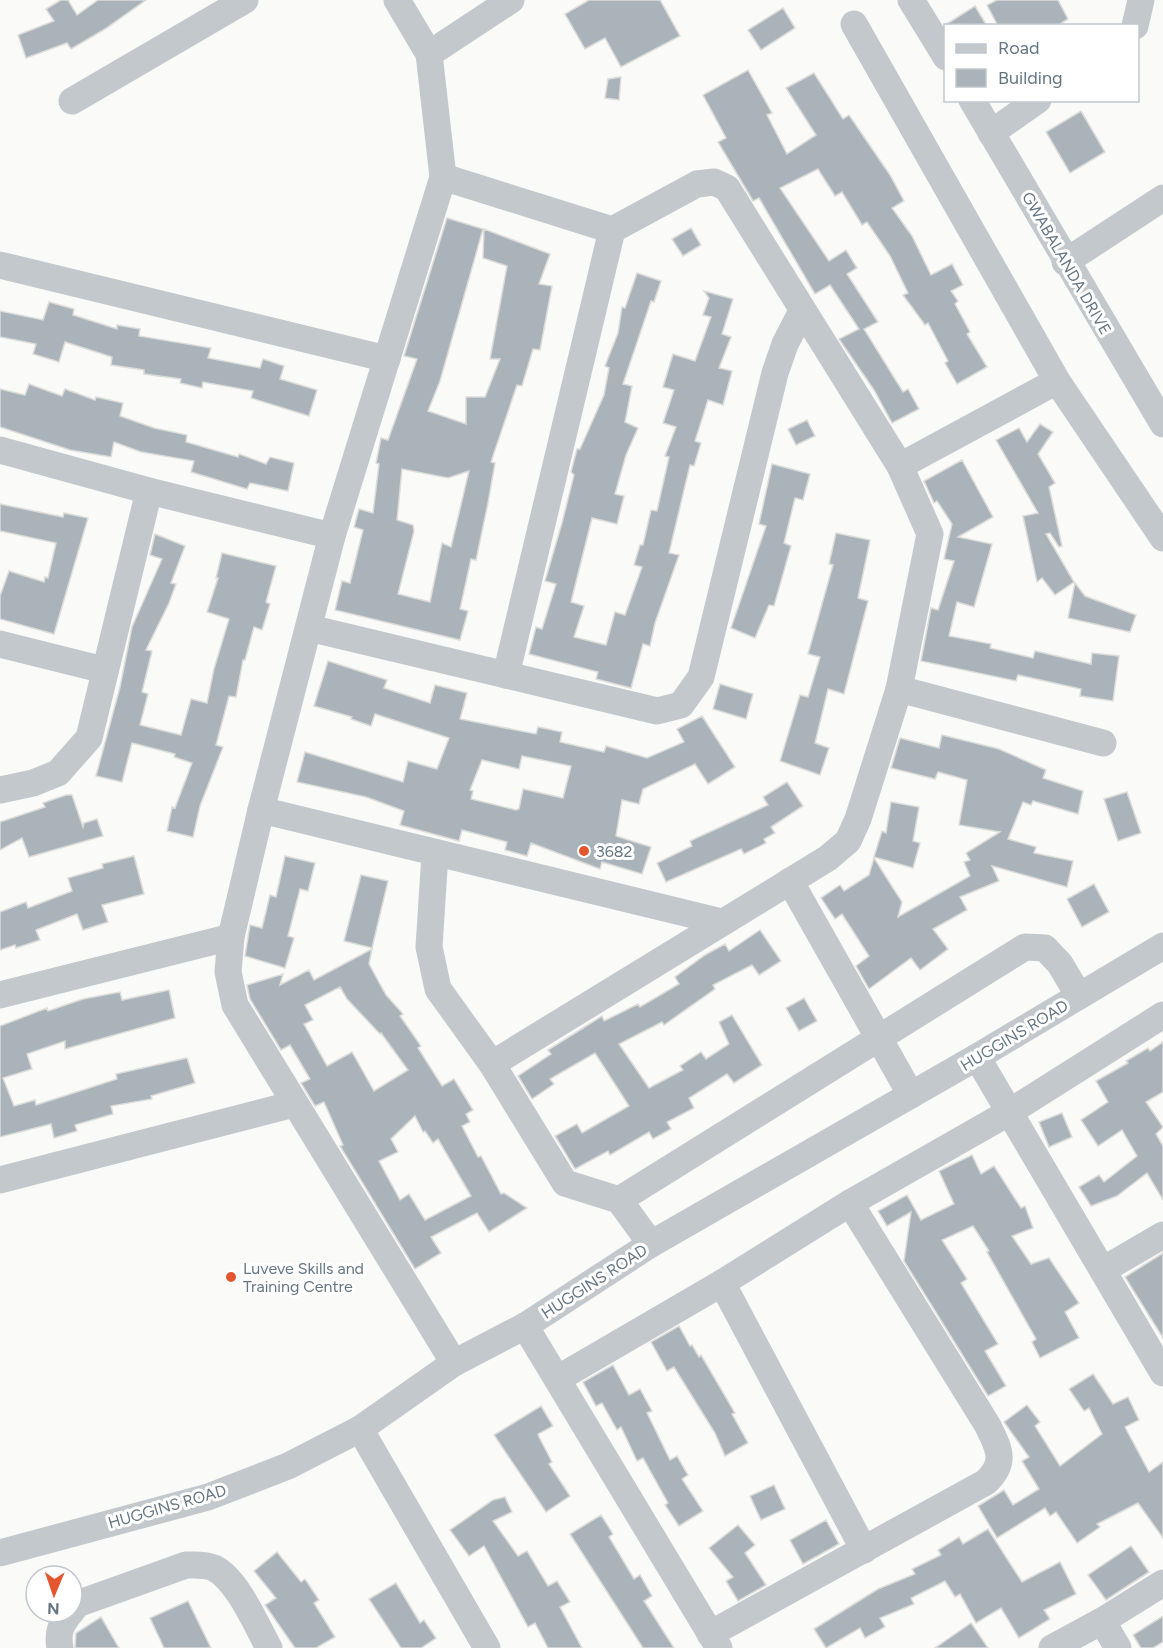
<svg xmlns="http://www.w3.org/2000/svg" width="1163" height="1648" font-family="Figtree,sans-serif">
  <rect width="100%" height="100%" fill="#fafaf8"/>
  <!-- building -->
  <g fill="#aab3b9" stroke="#dcdcda" stroke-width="1.5" fill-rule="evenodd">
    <polygon points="61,0 68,0 77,15 98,0 146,0 105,29 71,49 67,43 26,58 18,35 54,21 46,9"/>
    <polygon points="589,0 660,0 680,36 621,67 605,38 585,49 565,14"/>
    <polygon points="997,0 1058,0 1068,19 1057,26 998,26 987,5"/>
    <polygon points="975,6 987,26 945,26 945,25"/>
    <polygon points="783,8 795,28 761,50 748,30"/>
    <polygon points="748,70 772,113 767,115 787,154 816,135 786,88 814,73 843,119 849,115 890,175 904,201 892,208 912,236 931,275 952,264 963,285 951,291 958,301 955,304 970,332 967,334 987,367 957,384 945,363 948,361 928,323 925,325 903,295 908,293 890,256 867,222 862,225 842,192 835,196 818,169 780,188 829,261 846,250 857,268 847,274 878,322 864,329 903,392 908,389 919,409 892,423 874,390 839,339 859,329 830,285 815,294 759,198 753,201 718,142 726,138 703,95"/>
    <polygon points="621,77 619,100 605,98 608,79"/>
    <polygon points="1081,111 1105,152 1070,173 1046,132"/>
    <path d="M447,218l36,11 -43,152 -12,30 38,13v-27h19l15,-38h-10l17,-93 -24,-8 1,-29 66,25 -11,30 13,2 -12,64 -7,-1 -11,37 -5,-1 -26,77 4,1 -7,40 -12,57 -5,-1 -11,50 8,2 -8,29 -125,-30 7,-29 8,2 13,-53 -9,-3 5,-18 14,4 6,-49 -3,-1 5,-25 7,2 29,-81 -13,-3zM402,469l46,9 21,-7 -18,76 -9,-4 -12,59 -32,-8 16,-63 -1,-6 -16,-5z"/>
    <polygon points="691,228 701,245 683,256 672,239"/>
    <polygon points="637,273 661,281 654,302 651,301 623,384 632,386 625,422 638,428 626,455 615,494 624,496 617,524 592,518 571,602 584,606 574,637 606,645 615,612 625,615 642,567 634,565 640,545 643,545 651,510 657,511 669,457 665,456 676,427 663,423 674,390 663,387 673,354 695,361 711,317 703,315 709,298 704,291 733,299 722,334 731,337 719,368 732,371 723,405 708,400 695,441 701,443 694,466 690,465 669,553 679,555 655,623 650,646 643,644 631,688 596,679 598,672 529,654 536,627 542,629 556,584 545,581 562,523 574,475 571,472 577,449 580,449 604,395 609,368 605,366 618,333 622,307 625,308"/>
    <polygon points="49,302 74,309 73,315 117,329 117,325 140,329 139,336 211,348 208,358 260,368 263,359 284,366 280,379 317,390 309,416 251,398 253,391 203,382 202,388 180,383 181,379 144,374 144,370 111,365 112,357 65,342 59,362 33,354 36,344 0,337 0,311 43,320"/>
    <polygon points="29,384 62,396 65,389 95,400 96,397 123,403 120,416 154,428 187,435 186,442 238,457 239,454 266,464 270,457 294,463 288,491 250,483 247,489 191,472 194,461 141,452 114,442 111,457 70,450 0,427 0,389 25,395"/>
    <polygon points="807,420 815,436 796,445 788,429"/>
    <polygon points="1040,424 1053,432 1038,454 1055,483 1049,487 1062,546 1059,547 1050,533 1046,534 1074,582 1055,595 1042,578 1037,582 1023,516 1038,513 996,440 1019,428 1027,442"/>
    <polygon points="962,460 993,517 958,537 992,544 974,607 957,602 949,636 991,644 990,648 1033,658 1035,651 1091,664 1092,653 1119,656 1113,701 1080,696 1081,689 1018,675 1016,681 921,661 931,608 938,610 954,561 944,559 952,524 937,501 934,503 924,481"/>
    <polygon points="772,464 810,474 803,500 795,498 784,543 791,546 774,606 769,605 755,638 731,628 766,526 759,524"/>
    <polygon points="0,504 63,517 64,513 88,518 54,634 0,619 0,596 9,571 44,582 45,577 48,578 56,543 0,531"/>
    <polygon points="836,533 870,540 858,598 868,601 844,694 828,689 815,743 829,748 820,775 780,761 800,695 808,697 820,657 808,654 833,565 829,564"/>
    <polygon points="155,534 185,546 171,583 176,584 169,603 146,650 152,651 142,692 148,694 140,725 181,735 191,699 207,703 214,669 229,619 207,612 218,578 216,578 222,553 276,566 266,602 270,604 262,630 254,627 245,660 243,660 236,697 229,696 216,745 223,747 200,806 193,837 167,831 172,807 175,808 192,763 174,757 175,754 132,743 122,782 96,776 120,687 132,627 162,559 150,555"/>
    <polygon points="1075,583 1085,596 1136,615 1130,632 1068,618"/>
    <path d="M328,661l59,19 -3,8 46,15 5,-18 32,8 -7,26 76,15 2,-7 24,5 -2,10 44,10 2,-6 41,12 37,-16 -7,-13 25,-13 33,51 -27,17 -13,-20 -52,25 -4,15 -17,-4 -6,36 35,11 -9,27 -40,-12 -2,7 -69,-26 -4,13 -22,-6 2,-8 -45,-12 -3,11 -59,-16 4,-14 -38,-14 -69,-15 8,-30 98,30 5,-21 29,8 12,-31 -74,-24 -4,12 -20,-7 1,-2 -38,-11zM522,756l49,10 -8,32 -40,-9 -4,20 -3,1 -45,-11 2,-8 -3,-1 12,-30 37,9z"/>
    <polygon points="720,684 753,694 746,719 713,709"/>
    <polygon points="942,735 999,749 1046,770 1043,778 1083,791 1078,814 1033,801 1031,805 1023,802 1008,839 1036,847 1034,853 1073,861 1067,887 992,866 999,881 960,897 967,910 933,929 948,949 920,970 911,958 869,989 856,966 869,956 842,914 835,919 821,898 840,885 844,891 869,875 874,858 902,902 898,917 970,876 964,862 970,860 966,853 1000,832 959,825 967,780 938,772 935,779 891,768 900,738 939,748"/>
    <polygon points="787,782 803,806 771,827 775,833 764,839 766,843 744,854 741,849 666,882 657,863 692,846 690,841 768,805 763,797"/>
    <polygon points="1127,792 1141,833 1118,841 1104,799"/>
    <polygon points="66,795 72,795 83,827 84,823 97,819 103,836 29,857 22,838 0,850 0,822 45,807 43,803"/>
    <polygon points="891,802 919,807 913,841 920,843 913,868 874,857 882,831 886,833"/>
    <polygon points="134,856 144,894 102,905 108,922 83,930 77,914 36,930 40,940 16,948 15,945 0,950 0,912 26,902 28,908 72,891 68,878 103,868 102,864"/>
    <polygon points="285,856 315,863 308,891 300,889 288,936 294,938 285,968 245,956 250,925 262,928 270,895 276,897"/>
    <polygon points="361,875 388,881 372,948 344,941"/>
    <polygon points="1094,884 1109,912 1082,927 1067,899"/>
    <polygon points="760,930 781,961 759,975 752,965 713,985 715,989 664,1025 662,1022 619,1044 649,1088 683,1070 680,1066 701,1052 706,1059 729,1044 719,1022 732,1015 762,1065 734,1083 727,1074 689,1098 694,1108 667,1122 671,1129 653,1139 649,1132 610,1155 608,1151 575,1169 555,1136 577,1124 582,1133 629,1106 595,1053 550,1079 554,1084 532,1099 518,1076 551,1054 548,1050 602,1016 604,1021 638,1004 640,1007 679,984 675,977 705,955 725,944 729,951"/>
    <path d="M372,949l-3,15 17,31 17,19 -3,2 21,30 -3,2 24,38 12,-7 19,31 -7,4 4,8 -8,4 16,31 3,-1 20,38 3,-1 23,15 -38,24 -12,-19 -46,24 10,16 -26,16 -75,-123 3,-1 -19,-43 -9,4 -14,-23 9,-4 -20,-34 -9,5 -31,-51 -3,-14 36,-11 -3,11 29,-15 5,10zM340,987l7,12 33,35 1,-1 27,37 -34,21 -22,-39 -25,14 -23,-42 9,-4 -8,-15zM415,1116l8,16 2,-1 8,12 5,-4 33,57 -46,24 -16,-26 -9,6 -21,-39 19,-9 -7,-13z"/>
    <polygon points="169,990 175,1018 65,1049 65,1041 27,1054 32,1069 3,1078 14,1106 35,1100 36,1105 117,1079 116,1074 187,1058 195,1083 151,1096 152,1099 111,1106 113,1114 75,1125 77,1131 54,1138 51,1124 0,1137 0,1026 47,1008 48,1011 83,999 120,992 122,1000"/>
    <polygon points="804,998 817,1021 799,1031 786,1008"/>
    <polygon points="1163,1042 1163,1092 1146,1102 1163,1127 1156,1134 1163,1146 1163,1200 1147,1173 1117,1196 1091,1206 1079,1187 1099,1175 1104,1182 1137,1156 1122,1130 1098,1146 1081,1120 1108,1102 1096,1081 1128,1063 1126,1061 1148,1048 1150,1051"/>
    <polygon points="1062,1113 1072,1137 1049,1147 1039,1122"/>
    <polygon points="972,1155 981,1174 994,1166 1021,1208 1025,1206 1033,1228 1012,1236 1031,1264 1049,1258 1079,1303 1065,1312 1079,1338 1040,1358 1032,1342 1036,1339 987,1252 989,1251 973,1226 942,1240 967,1279 961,1283 998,1344 985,1351 1006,1386 988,1396 904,1261 911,1212 887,1226 878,1211 907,1195 921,1220 954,1204 939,1171"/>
    <polygon points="1163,1253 1163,1338 1125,1277"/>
    <polygon points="679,1326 690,1346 692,1345 699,1357 701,1355 735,1413 732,1414 748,1443 725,1456 715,1433 674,1367 667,1371 651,1342"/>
    <polygon points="613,1365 629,1395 640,1389 652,1411 647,1413 670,1460 677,1456 688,1475 682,1479 703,1511 679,1526 665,1505 668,1503 643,1458 637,1461 621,1427 617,1430 602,1403 596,1406 583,1382"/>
    <polygon points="1093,1374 1113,1404 1128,1397 1139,1420 1125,1427 1149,1472 1163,1462 1163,1538 1138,1503 1097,1524 1100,1527 1077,1543 1056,1512 1050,1516 1045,1508 997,1538 978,1506 1004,1490 1013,1505 1039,1489 1022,1461 1029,1457 1004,1422 1027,1405 1040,1422 1035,1426 1060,1466 1102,1434 1089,1408 1084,1411 1069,1389"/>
    <polygon points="541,1406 553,1426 538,1434 539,1437 552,1462 549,1464 570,1496 546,1512 494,1435"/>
    <polygon points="774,1485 785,1509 761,1520 750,1496"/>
    <polygon points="505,1497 512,1512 493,1521 518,1556 527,1551 548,1586 557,1581 570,1602 560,1607 582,1648 548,1648 535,1623 528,1627 484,1546 469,1556 450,1530 493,1500"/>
    <polygon points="601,1515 613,1534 609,1537 634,1579 640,1575 652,1596 644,1601 674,1648 643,1648 570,1534"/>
    <polygon points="826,1520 839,1544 803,1564 790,1540"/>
    <polygon points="738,1525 755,1545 745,1553 766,1585 738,1601 726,1581 733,1577 709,1548"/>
    <polygon points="988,1529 1022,1582 1060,1562 1076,1594 1044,1610 1050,1619 1019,1638 1001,1608 976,1623 960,1594 955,1597 945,1581 911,1598 914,1604 880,1618 885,1627 865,1638 860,1628 826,1648 814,1629 878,1589 915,1574 912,1569 941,1555 938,1550 959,1537 963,1544"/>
    <polygon points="1131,1546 1149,1572 1106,1600 1088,1575"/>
    <polygon points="277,1552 301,1582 305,1579 319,1600 314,1603 335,1637 316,1648 295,1648 265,1605 276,1598 254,1571"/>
    <polygon points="396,1583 420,1623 424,1620 436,1638 421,1648 401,1648 369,1599"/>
    <polygon points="188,1601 211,1648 164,1648 150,1618"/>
    <polygon points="1163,1616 1163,1642 1153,1648 1141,1648 1133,1635"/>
    <polygon points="101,1617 119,1648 75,1648 76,1633"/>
    <polygon points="971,1623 988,1648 935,1648"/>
  </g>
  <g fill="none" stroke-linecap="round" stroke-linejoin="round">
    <!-- minor -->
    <g stroke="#c3c8cc" stroke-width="27">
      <polyline points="397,0 429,54 443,177 332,536 261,810 231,937 228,972 235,1005 454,1363"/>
      <polyline points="911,0 946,57"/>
      <polyline points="854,24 1057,381 1163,538"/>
      <polyline points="1135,26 1141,0"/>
      <polyline points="429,54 511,0"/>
      <polyline points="972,100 1163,424"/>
      <polyline points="72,101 245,0"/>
      <polyline points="991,133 1038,100"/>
      <polyline points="443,177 612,230 697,184 714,182 727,188 900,466 930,534 899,689 858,819 848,841 828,858 492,1064"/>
      <polyline points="1065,262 1163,198"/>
      <polyline points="0,265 387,359"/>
      <polyline points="0,450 149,491 332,536"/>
      <polyline points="900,466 1057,381"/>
      <polyline points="309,628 657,711 681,705 701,677 775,373 785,344 802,311"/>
      <polyline points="0,644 104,670"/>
      <polyline points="506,675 612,230"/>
      <polyline points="899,689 1103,743"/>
      <polyline points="0,790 33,783 58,773 89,738 149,491"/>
      <polyline points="261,810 722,922"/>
      <polyline points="435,854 429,947 438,989 492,1064 565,1183 619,1200 651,1244"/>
      <polyline points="790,881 911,1095"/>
      <polyline points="0,995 231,937"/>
      <polyline points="977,1057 1163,1373"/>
      <polyline points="0,1180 294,1104"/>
      <polyline points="619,1200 1025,947 1045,948 1060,964 1079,996"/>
      <polyline points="1103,1270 1163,1235"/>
      <polyline points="722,1283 864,1550"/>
      <polyline points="525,1326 719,1648"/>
      <polyline points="559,1378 722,1283 850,1203 1008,1113 1163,1015"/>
      <polyline points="360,1429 487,1648"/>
      <polyline points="0,1553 208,1497 288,1466 360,1429 454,1363 525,1326 651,1244 977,1057 1163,946"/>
      <path d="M72,1611l5,-7 109,-39c9,0 19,-1 28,3 23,11 43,58 55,80"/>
      <polyline points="1102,1621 1118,1648"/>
      <path d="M710,1634l276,-152c21,-20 13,-33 2,-56l-138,-223"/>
      <path d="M60,1648c-3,-16 1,-24 11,-36"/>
      <polyline points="1052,1648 1102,1621 1163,1583"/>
    </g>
  </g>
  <!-- markers -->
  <g fill="#e4572e" stroke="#fff" stroke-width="2">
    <circle cx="584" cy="851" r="6"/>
    <circle cx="231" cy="1277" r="6"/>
  </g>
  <g text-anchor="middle" stroke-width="6" stroke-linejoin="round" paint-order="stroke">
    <!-- street labels -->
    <g font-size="16" fill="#657683" stroke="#fff">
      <text transform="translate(1067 263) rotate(60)" y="6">GWABALANDA DRIVE</text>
      <text transform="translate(1014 1035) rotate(-31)" y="6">HUGGINS ROAD</text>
      <text transform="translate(594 1281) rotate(-33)" y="6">HUGGINS ROAD</text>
      <text transform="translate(167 1506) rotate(-16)" y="6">HUGGINS ROAD</text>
    </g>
    <!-- poi labels -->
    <g font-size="16" fill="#657683" stroke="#fff" text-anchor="start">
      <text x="596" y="857">3682</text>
      <text x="243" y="1274">Luveve Skills and<tspan x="243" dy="18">Training Centre</tspan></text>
    </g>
  </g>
  <!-- legend -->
  <rect x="944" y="24" width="195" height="78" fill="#ffffff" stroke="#c1c8cd" stroke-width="1.5"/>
  <rect x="956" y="44" width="30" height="9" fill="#c3c8cc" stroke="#c1c8cd" stroke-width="1.5"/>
  <text x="998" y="54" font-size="18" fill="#657683">Road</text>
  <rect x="956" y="69" width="30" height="18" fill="#aab3b9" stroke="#c1c8cd" stroke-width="1.5"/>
  <text x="998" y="84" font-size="18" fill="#657683">Building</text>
  <!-- north arrow -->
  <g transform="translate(54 1594) rotate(182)"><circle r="28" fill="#ffffff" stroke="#c1c8cd" stroke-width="1.5"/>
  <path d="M0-4.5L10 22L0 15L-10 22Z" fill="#e4572e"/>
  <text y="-9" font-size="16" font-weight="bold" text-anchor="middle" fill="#657683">N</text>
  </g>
</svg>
